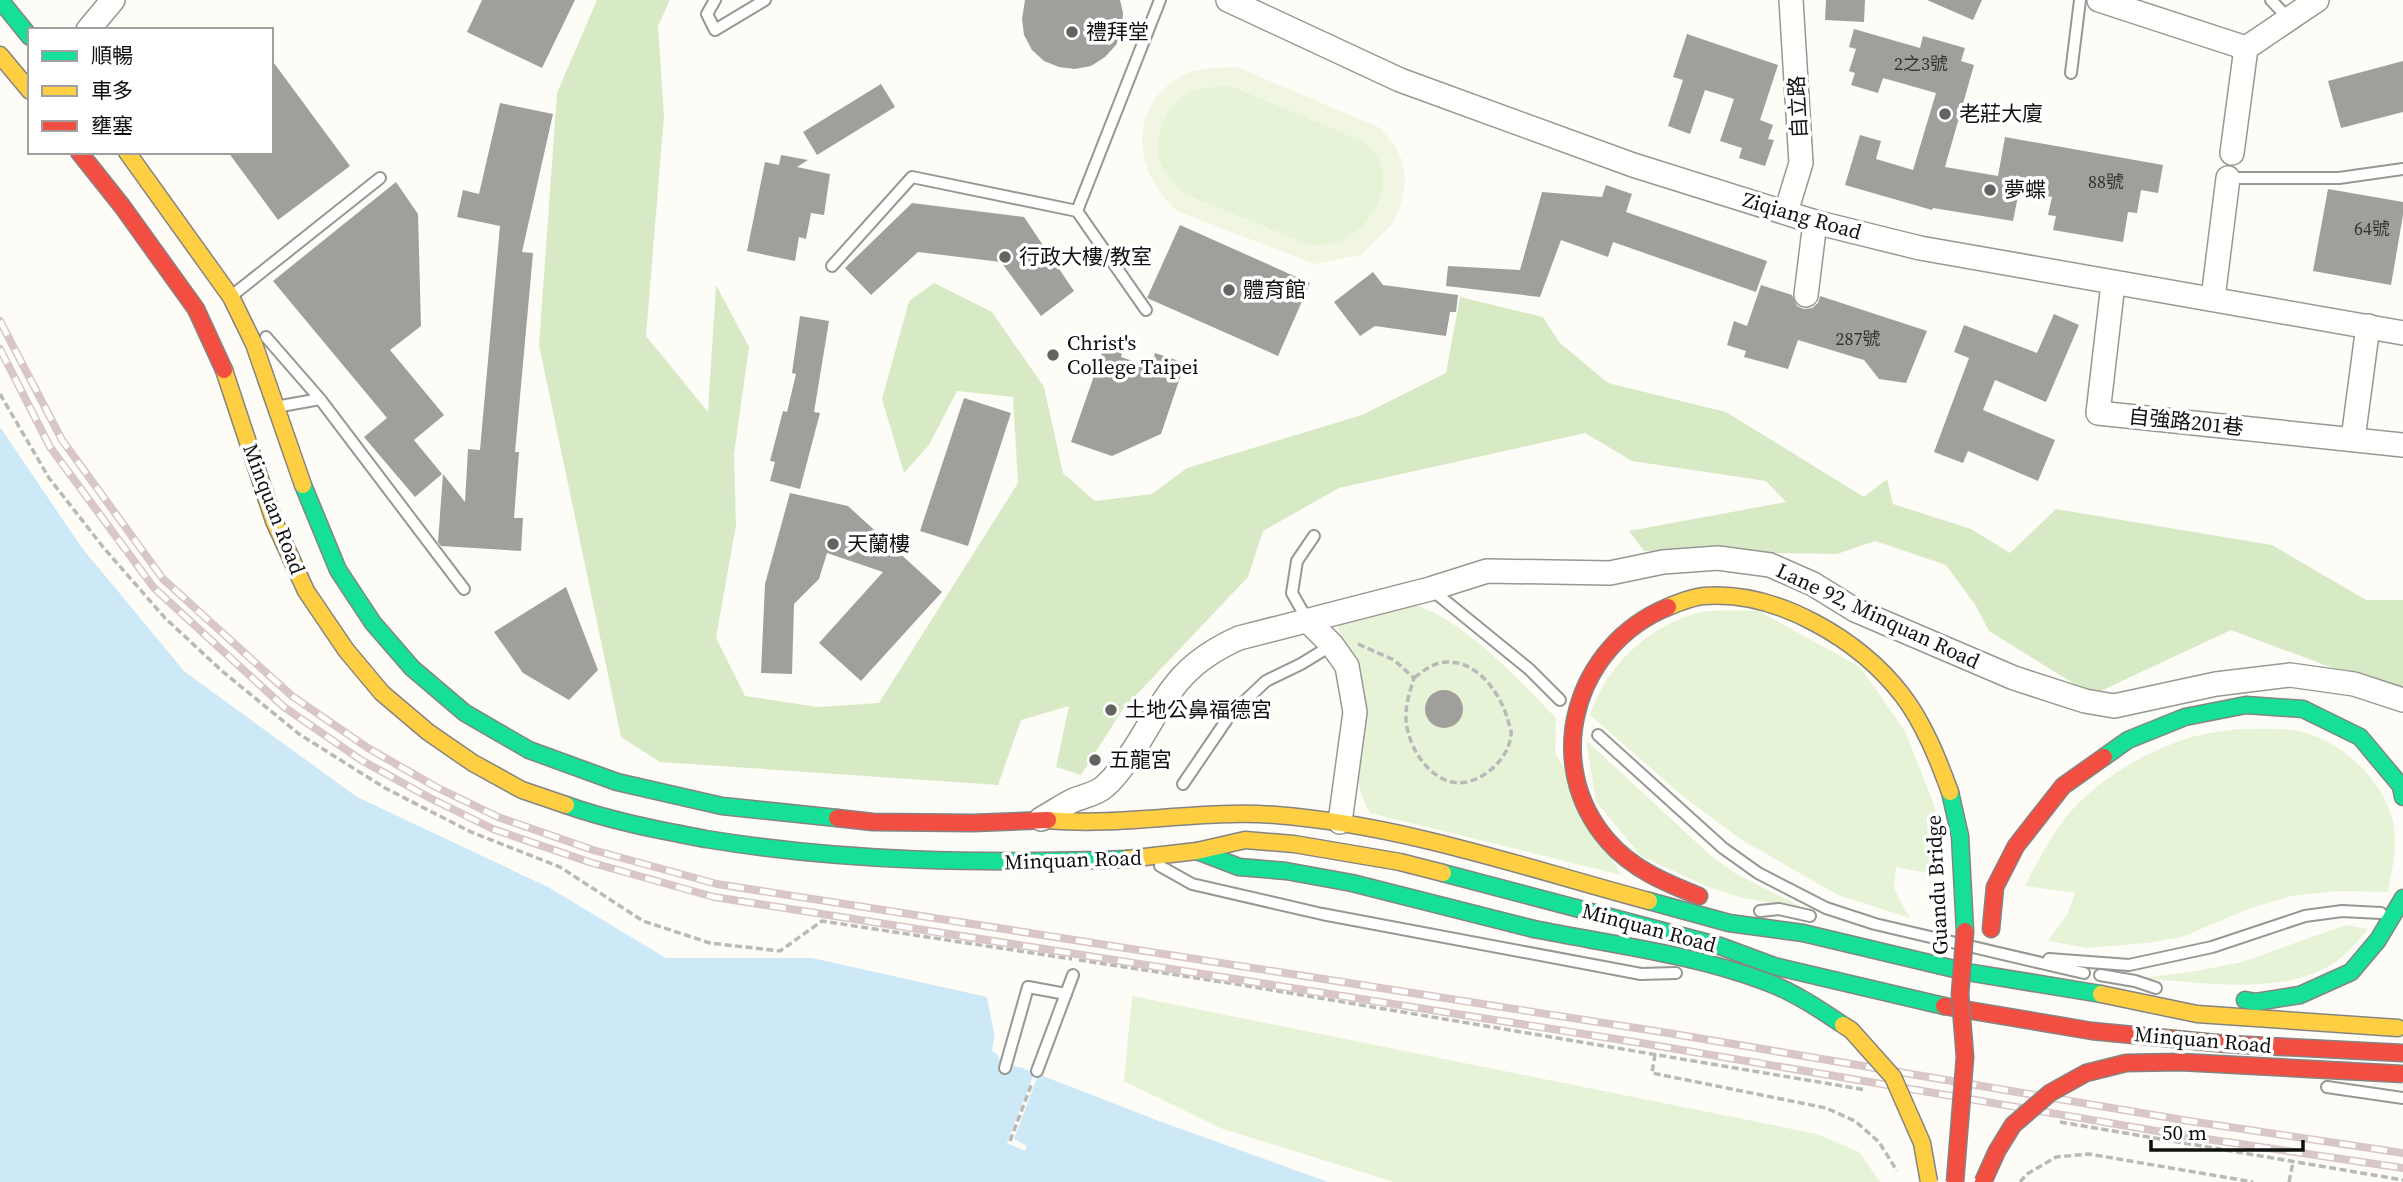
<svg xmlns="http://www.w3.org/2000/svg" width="2403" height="1182" font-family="'Source Serif 4','Noto Sans TC',serif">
  <rect width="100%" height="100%" fill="#fdfcf7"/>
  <!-- green -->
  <g fill="#e7f3d7">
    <path d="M1227,84l138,58c4,5 10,11 14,17 13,26 -4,61 -27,76 -12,9 -27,10 -41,11l-129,-53c-9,-10 -18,-19 -22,-31 -8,-23 4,-55 25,-68 11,-6 29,-7 42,-10z"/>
    <path d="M1406,603c49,7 116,80 150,115l-1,34 66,123 -251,-62c-25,-42 -10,-96 -14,-143 -1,-18 -20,-32 -18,-50z"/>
    <path d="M1759,611l101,56 45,64 28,71 8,35v39l-45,-9 -2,22 16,29 -72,-23 -96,-55 -57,-42 -95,-83c15,-47 56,-87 104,-101 17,-5 46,-3 65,-3z"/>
    <path d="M2237,729c23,0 47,-2 69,4 39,11 79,50 87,89 5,22 -1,48 -5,70l-51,-1 -46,5 -43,13 -66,28 -35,6 -60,5 -39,-7 20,-28 7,-20 -50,-7c11,-22 23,-45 38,-65 30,-39 80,-69 126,-83 15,-5 32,-6 48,-9z"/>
    <polygon points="1586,740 1710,855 1735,873 1805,909 1743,898 1708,887 1641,856 1596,802"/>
    <path d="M2346,925l22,4c-12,14 -23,28 -39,37 -51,30 -131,16 -187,12l49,-6 51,-10z"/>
    <polygon points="1132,996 1817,1134 1859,1152 1880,1182 1394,1182 1220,1128 1124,1081"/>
  </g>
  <!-- forest -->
  <polygon fill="#d8eac5" points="597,0 670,0 658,26 664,116 646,336 708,412 716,285 749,347 734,454 736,525 716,638 745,696 818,707 879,703 1018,483 1013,397 957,391 929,445 904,473 882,399 909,301 934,283 992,312 1044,387 1063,473 1095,501 1152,494 1187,468 1362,415 1446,373 1460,297 1543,317 1559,342 1608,383 1726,412 1864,497 1887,479 1893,504 1971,529 2010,553 2056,509 2272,545 2366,600 2403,600 2403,694 2231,630 2092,695 1989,631 1976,606 1946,565 1875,541 1837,554 1644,551 1629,531 1786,502 1766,481 1632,461 1585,433 1339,488 1263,531 1248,577 1123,709 1081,775 1056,767 1069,706 1021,720 998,785 660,762 621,737 539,345 557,93"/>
  <!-- pitch -->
  <path fill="#f0f6e1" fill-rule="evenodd" d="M1237,67l143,61 13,15 8,15 4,18 -2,18 -4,16 -8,16 -31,29 -45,9 -138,-53c-46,-40 -50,-110 11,-138 15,-6 33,-5 49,-6zM1227,84l138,58c4,6 11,11 14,17 13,27 -4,61 -27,76 -12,9 -27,10 -41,11l-129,-53c-9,-10 -18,-19 -22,-31 -8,-23 4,-55 25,-68 11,-6 29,-7 42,-10z"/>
  <!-- water -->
  <polygon fill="#cde8f7" points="0,427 82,548 185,672 357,797 548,887 666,958 812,958 987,997 999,1059 1159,1121 1328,1182 0,1182"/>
  <!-- pier -->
  <polygon fill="#fdfcf7" points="996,1026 1002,1056 1043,1072 1039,1072 1014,1139 1027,1146 1025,1151 1007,1143 1035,1071 1014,1066 992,1051"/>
  <!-- building -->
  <g fill="#a19f9c">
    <polygon points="482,0 575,0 542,68 467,32"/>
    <polygon points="1025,0 1120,0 1123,13 1122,30 1116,45 1105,57 1091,66 1075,69 1059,67 1044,61 1032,50 1024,35 1022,19"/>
    <polygon points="1826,0 1865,0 1864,22 1825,20"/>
    <polygon points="1927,0 1982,0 1973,20"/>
    <polygon points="1854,29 1920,48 1923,36 1965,48 1961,61 1974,65 1945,167 1998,176 2005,137 2163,165 2158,193 2141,190 2137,213 2128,212 2123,242 2053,230 2056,216 2048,215 2052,197 2019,191 2013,221 1933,208 1932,210 1845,185 1860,135 1881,141 1876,159 1913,170 1936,93 1883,78 1878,93 1851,85 1855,73 1849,71 1856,49 1849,47"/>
    <polygon points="1687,34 1778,65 1760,120 1773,125 1768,139 1774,140 1765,166 1739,158 1742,148 1720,141 1734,99 1705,90 1690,134 1668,126 1683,80 1673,77"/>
    <polygon points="271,59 350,166 278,220 228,152 271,152"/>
    <polygon points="2403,61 2403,112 2341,128 2328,81"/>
    <polygon points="881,84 895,107 817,155 803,132"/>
    <polygon points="500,103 553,114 522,252 533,253 515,452 519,452 514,518 523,518 521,551 441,546 438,542 443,474 465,502 468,449 480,450 500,226 457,217 463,190 479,194"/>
    <polygon points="781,155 808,160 797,167 830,174 824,215 811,213 806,239 799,237 795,261 747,251 765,162 779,165"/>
    <polygon points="396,182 418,214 421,326 390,350 444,415 414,440 442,474 415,497 364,437 387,418 273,281"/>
    <polygon points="1606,185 1632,194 1626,212 1767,261 1756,292 1613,242 1608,257 1561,240 1540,297 1446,286 1448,266 1520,270 1542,192 1602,197"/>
    <polygon points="2328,189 2403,202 2403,215 2391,285 2313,271"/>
    <polygon points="912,203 1024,217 1074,291 1041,316 1001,262 918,252 871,295 845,268"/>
    <polygon points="1180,225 1310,283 1278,356 1147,298"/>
    <polygon points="1373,272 1383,285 1458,295 1456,312 1450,312 1446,336 1375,326 1360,336 1334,302"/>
    <polygon points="1761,285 1792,295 1797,306 1804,309 1812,308 1818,303 1820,296 1927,331 1906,383 1879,379 1864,360 1798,340 1788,369 1744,357 1746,351 1727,345 1734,321 1747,326"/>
    <polygon points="2054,314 2079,325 2046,402 1995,380 1983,410 2055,440 2038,481 1968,451 1963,463 1934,452 1969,358 1954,352 1964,325 2037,353"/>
    <polygon points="800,316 829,321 814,412 820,413 800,489 770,481 775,462 770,461 783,411 787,412 796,374 792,373"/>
    <polygon points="1105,344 1123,350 1121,357 1150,367 1155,353 1185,363 1161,434 1112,456 1071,442"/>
    <polygon points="964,398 1011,413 968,546 920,531"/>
    <polygon points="790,493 848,506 942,592 861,681 819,643 883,572 827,553 819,579 794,604 792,674 761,673 765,584"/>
    <polygon points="566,587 598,670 569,700 523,673 494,632"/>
    <circle cx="1444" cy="709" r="19"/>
  </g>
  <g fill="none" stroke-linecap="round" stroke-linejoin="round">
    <!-- lane casing -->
    <g stroke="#979795" stroke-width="14">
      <g id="lane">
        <polyline points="715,0 707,14 715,30 765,0"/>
        <polyline points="2271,0 2289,19"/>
        <polyline points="2071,73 2080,0"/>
        <polyline points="2228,178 2339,178 2403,169"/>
        <polyline points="1077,211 1146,310"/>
        <polyline points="832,266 912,177 1077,211 1160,0"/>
        <polyline points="234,294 380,178"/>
        <polyline points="266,337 320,399 464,589"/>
        <polyline points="281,406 320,399"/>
        <polyline points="1432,590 1529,669 1560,700"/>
        <polyline points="1308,621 1292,593 1297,561 1314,536"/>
        <polyline points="1598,735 1723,848 1758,873 1826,908 1875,924 2084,973"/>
        <polyline points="1183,784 1230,715 1266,681 1301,664 1332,645"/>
        <polyline points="1160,866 1192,884 1322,914 1641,974 1676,973"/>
        <polyline points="1760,911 1779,909 1810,916"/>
        <polyline points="2049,959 2129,965 2212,947 2305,916 2342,911 2381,913"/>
        <polyline points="2100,975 2135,981 2156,988"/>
        <polyline points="1005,1068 1028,987 1066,994"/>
        <polyline points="1037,1071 1073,975"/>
        <polyline points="2327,1087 2403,1098"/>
      </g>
    </g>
    <!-- street casing -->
    <g stroke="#979795" stroke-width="26">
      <g id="street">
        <polyline points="1228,0 1400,80 1633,165 1815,222 1920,248 2403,333"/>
        <polyline points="2099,0 2246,48 2317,0"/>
        <polyline points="88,30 113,0"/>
        <polyline points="2232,153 2246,48"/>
        <polyline points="1786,212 1801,163 1791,0"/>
        <polyline points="2113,284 2098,413 2403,445"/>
        <polyline points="1806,295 1815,222"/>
        <polyline points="2213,298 2228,178"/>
        <polyline points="2353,439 2368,326"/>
        <polyline points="1308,621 1332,645 1347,666 1355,712 1340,822"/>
        <path d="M1041,819c11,-6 22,-14 33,-19 10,-4 22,-6 30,-13 15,-13 25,-30 36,-47 30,-50 43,-77 99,-102l191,-49 57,-18 123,2 53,-11 55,-4 52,7 43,19 42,26 159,68 71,23 29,5 102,-22 74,-9 64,9 49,16"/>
      </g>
    </g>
    <!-- fast casing -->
    <g stroke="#858482" stroke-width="19">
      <g id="fast">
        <polyline points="0,0 30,37"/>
        <polyline points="303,485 338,570 373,623 412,668 465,713 529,750 617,782 722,806 837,818"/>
        <polyline points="2104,757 2128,740 2185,717 2246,705 2303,709 2360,737 2401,786 2403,797"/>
        <polyline points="1950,792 1960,836 1965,931"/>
        <path d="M566,805c45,16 93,25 140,34 140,23 280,25 421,20"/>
        <polyline points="1197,851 1239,867 1286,871 1352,883 1534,929"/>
        <polyline points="1443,873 1720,946 1774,966 1944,1006"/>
        <polyline points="1649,901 1729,923 1803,933 1967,972 2101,994"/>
        <polyline points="2245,1000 2256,1002 2300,995 2351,972 2378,940 2403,898"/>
      </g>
    </g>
    <!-- slow casing -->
    <g stroke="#858482" stroke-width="19">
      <g id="slow">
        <polyline points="0,55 30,91"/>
        <polyline points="127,152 231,297 254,344 303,485"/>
        <polyline points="224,370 274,521 306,591 346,650 382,693 428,732 473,763 522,790 566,805"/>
        <path d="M1668,607c12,-5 24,-10 36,-11 73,-6 156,44 199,100 21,28 35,63 47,96"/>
        <path d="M1048,820c76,7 152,-11 228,-5 127,10 250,53 373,86"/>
        <polyline points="1127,859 1197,851 1245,840 1294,844 1400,862 1443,873"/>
        <polyline points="2101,994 2197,1014 2398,1028"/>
      </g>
    </g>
    <!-- jam casing -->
    <g stroke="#858482" stroke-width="19">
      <g id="jam">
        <polyline points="79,152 122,206 196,309 224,370"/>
        <path d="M1668,607c-93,38 -128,156 -60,234 24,28 58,42 91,55"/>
        <polyline points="837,818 873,822 973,823 1048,820"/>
        <polyline points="1991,929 1995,887 2016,846 2063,786 2104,757"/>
        <polyline points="1944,1006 2092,1031 2227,1044 2403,1053"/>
      </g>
    </g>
    <!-- path -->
    <g stroke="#b9b9b8" stroke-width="3.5" stroke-dasharray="7 3.5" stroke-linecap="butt">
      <polyline points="0,394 49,478 103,547 165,618 222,671 299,734 385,788 471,832 560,867 643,921 710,943 780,951 822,921 1072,959"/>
      <path d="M1358,644l36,16 20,18c-4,13 -9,28 -8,42 2,32 33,76 70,59 16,-7 33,-24 35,-44 1,-4 -2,-10 -3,-15 -8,-27 -30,-59 -61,-58 -13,0 -24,9 -33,16"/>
      <polyline points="1079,960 1242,985 1866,1090"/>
      <polyline points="1655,1054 1652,1073 1826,1108 1855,1121 1879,1142 1897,1171"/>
      <polyline points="2060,1122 2403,1180"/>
      <polyline points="1010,1141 1032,1083"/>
      <polyline points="2020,1182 2027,1174 2056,1157 2089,1154 2253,1182"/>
      <polyline points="2289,1182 2293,1162"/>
    </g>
    <!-- lane -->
    <use href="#lane" stroke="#fffffe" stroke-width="10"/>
    <!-- street -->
    <use href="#street" stroke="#fffffe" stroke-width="23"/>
    <!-- fast -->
    <use href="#fast" stroke="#16e098" stroke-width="16"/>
    <!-- slow -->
    <use href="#slow" stroke="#ffcf43" stroke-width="16"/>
    <!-- jam -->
    <use href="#jam" stroke="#f24e42" stroke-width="16"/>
    <!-- rail casing -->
    <g stroke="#d9c6c7" stroke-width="8">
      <g id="rail">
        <polyline points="0,321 62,440 163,579 292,696 368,748 436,787 498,817 593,850 717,884 1668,1033 2189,1121 2403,1153"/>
        <polyline points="0,349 50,447 154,588 284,707 361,760 430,798 493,829 589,862 714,897 1641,1043 2186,1136 2403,1168"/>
      </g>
    </g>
    <!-- rail -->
    <use href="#rail" stroke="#fff" stroke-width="5" stroke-dasharray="16" stroke-linecap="butt"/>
    <!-- fast-bridge casing -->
    <g stroke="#858482" stroke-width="19" stroke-linecap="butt">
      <path id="fast-bridge" d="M1534,929c75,15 158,25 230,52 28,10 54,27 79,44"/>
    </g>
    <!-- slow-bridge casing -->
    <g stroke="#858482" stroke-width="19" stroke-linecap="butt">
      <polyline id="slow-bridge" points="1843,1025 1851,1030 1893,1077 1922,1143 1929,1182"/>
    </g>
    <!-- jam-bridge casing -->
    <g stroke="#858482" stroke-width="19" stroke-linecap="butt">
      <g id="jam-bridge">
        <polyline points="1955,1182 1965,1057 1960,994 1965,931"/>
        <polyline points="1983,1182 1997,1151 2013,1125 2050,1093 2086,1073 2126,1063 2180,1062 2403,1074"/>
      </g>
    </g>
    <!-- fast-bridge -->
    <use href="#fast-bridge" stroke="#16e098" stroke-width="16"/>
    <!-- slow-bridge -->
    <use href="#slow-bridge" stroke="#ffcf43" stroke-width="16"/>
    <!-- jam-bridge -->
    <use href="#jam-bridge" stroke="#f24e42" stroke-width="16"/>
  </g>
  <!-- markers -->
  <g fill="#646362" stroke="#fff" stroke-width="2.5">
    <circle cx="1072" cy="32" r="7"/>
    <circle cx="1945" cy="114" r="7"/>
    <circle cx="1990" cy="190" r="7"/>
    <circle cx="1005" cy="257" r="7"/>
    <circle cx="1229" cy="290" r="7"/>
    <circle cx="1053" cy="355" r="7"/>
    <circle cx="833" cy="544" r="7"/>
    <circle cx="1111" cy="710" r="7"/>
    <circle cx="1095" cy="760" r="7"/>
  </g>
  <g text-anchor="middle" stroke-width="7" stroke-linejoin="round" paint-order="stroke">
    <!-- number labels -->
    <g font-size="18" fill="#353434">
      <text x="1921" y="70">2之3號</text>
      <text x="2106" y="188">88號</text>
      <text x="2372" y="235">64號</text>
      <text x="1858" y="345">287號</text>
    </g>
    <!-- poi labels -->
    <g font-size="21" fill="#111" stroke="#fff" text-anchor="start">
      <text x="1086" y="39">禮拜堂</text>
      <text x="1959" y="121">老莊大廈</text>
      <text x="2004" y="197">夢蝶</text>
      <text x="1019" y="264">行政大樓/教室</text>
      <text x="1243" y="297">體育館</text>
      <text x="1067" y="350">Christ's<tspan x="1067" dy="24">College Taipei</tspan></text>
      <text x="847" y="551">天蘭樓</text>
      <text x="1125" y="717">土地公鼻福德宮</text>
      <text x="1109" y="767">五龍宮</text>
    </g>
    <!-- street labels -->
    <g font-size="21" fill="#111" stroke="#fff">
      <text transform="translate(1798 107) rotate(-93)" y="7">自立路</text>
      <text transform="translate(1802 216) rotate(16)" y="7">Ziqiang Road</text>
      <text transform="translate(2186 422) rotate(6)" y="7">自強路201巷</text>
      <text transform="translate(274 509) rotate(69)" y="7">Minquan Road</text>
      <text transform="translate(1878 616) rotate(25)" y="7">Lane 92, Minquan Road</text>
      <text transform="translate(1073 860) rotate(-2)" y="7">Minquan Road</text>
      <text transform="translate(1937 885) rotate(-93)" y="7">Guandu Bridge</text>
      <text transform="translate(1649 928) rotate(15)" y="7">Minquan Road</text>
      <text transform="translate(2203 1040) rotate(5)" y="7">Minquan Road</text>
    </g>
  </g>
  <!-- legend -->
  <rect x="28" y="28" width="245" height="126" fill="#ffffff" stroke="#a0a0a0" stroke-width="2"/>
  <rect x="42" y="51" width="35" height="10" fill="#16e098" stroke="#a0a0a0" stroke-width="2"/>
  <text x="91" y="63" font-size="21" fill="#111111">順暢</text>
  <rect x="42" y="86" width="35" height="10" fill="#ffcf43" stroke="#a0a0a0" stroke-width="2"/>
  <text x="91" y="98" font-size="21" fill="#111111">車多</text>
  <rect x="42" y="121" width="35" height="10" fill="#f24e42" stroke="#a0a0a0" stroke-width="2"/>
  <text x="91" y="133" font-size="21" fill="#111111">壅塞</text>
  <!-- scale -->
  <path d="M2151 1140v10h152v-10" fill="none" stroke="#111111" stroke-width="3.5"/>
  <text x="2162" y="1140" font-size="21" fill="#111111" stroke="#ffffff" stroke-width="5" paint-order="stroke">50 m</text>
</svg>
